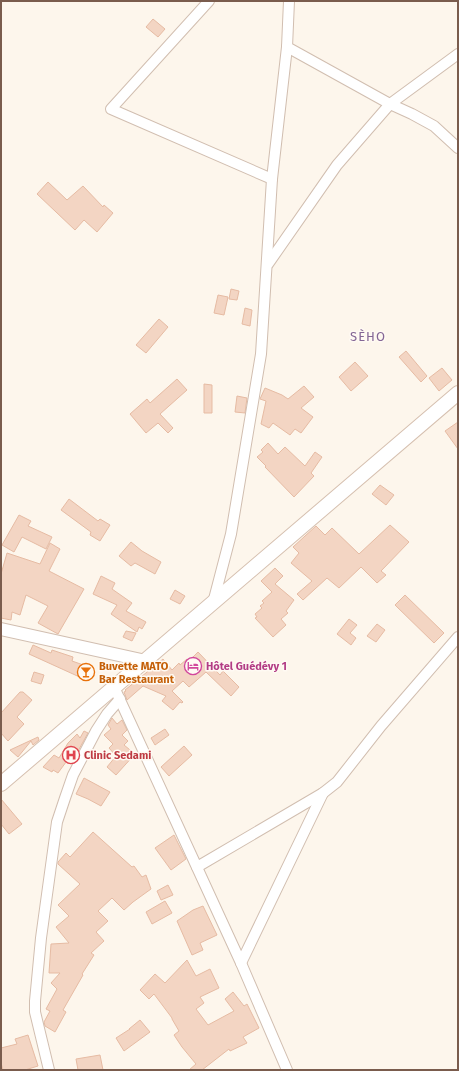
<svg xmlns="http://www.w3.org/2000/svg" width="459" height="1071" font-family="'Fira Sans',sans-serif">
  <rect width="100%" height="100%" fill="#fdf6ec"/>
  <!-- building -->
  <g fill="#f3d5c3" stroke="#e6bba3">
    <polygon points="153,19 165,29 158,37 146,27"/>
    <polygon points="48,182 67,200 83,186 103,207 104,205 113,213 97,232 84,220 75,230 37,194"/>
    <polygon points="231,289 239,291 237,300 229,299"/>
    <polygon points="218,295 228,297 224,315 214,313"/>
    <polygon points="245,308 252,310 250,326 242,324"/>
    <polygon points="159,319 168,327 146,353 136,345"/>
    <polygon points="406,351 427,376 421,382 399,357"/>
    <polygon points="355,362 368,376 351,391 339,377"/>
    <polygon points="442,368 452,380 439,391 429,378"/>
    <polygon points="177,379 187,390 160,414 173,428 168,433 158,423 146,433 130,414 147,399 150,403"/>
    <polygon points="204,384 212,385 212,413 204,413"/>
    <polygon points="304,386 314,397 301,408 313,417 301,433 295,429 290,435 273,423 269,428 261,424 266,401 260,399 265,388 282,395 288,399"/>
    <polygon points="237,396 247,398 245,413 235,412"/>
    <polygon points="458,422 458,449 445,431"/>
    <polygon points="268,443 278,454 285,447 305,466 315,452 322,457 311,473 314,476 294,497 265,467 266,466 257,457 263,452 261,450"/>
    <polygon points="380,485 394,495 386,505 372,494"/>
    <polygon points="69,499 98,521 100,519 110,525 100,541 90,535 91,532 61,510"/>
    <polygon points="19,515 31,521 28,526 52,537 46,549 22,537 14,552 2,545"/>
    <polygon points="390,525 409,542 381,571 386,575 377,583 361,567 339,588 327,578 303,600 297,594 312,581 291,563 299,553 293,547 316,526 325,535 332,528 359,554"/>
    <polygon points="131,542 142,551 161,562 155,574 135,563 131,566 119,556"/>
    <polygon points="50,543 60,549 49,571 84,589 58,634 38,623 48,606 26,595 20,615 12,612 11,620 1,618 1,574 7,553 40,564"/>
    <polygon points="275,568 283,576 275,584 294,600 286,611 288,613 281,619 286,625 273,637 255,618 257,617 255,614 262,608 260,606 264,603 262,601 272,592 261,581"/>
    <polygon points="101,576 115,583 112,589 132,603 126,611 146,622 142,629 139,627 137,632 111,614 117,605 93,594"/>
    <polygon points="175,590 185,596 180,604 170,599"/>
    <polygon points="405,595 444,633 434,643 395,605"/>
    <polygon points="349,619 357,625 350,633 356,638 351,645 337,634"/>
    <polygon points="377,624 385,630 376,642 367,636"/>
    <polygon points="126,631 136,633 132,641 123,637"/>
    <polygon points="33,645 51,653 52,650 73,657 72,661 89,667 84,679 29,654"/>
    <polygon points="198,652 220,675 223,671 239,687 231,696 206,672 189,687 183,681 172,691 183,702 182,703 180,702 173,710 162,701 166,696 143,686 127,700 124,692 126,691 125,690 163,659 172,670 179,663 180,665 187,659 189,661"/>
    <polygon points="34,672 44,675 41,684 31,681"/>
    <polygon points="20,692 23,692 32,700 17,717 24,724 8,741 1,733 1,713"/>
    <polygon points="112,718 117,724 122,720 127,730 122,735 128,741 124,745 135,754 116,775 107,767 116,756 109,748 113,744 104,735 111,729 108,725"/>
    <polygon points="165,729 169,735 155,745 151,738"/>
    <polygon points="84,731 88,733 73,760 69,758 58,773 53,770 52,772 43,767 54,755 59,758 68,743 77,734 80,738"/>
    <polygon points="38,737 39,740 33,745 31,741 18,757 10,750"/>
    <polygon points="184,746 192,755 169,776 161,767"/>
    <polygon points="84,778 110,792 101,806 88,799 76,794"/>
    <polygon points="1,799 22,824 9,834 1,824"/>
    <polygon points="93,832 132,867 134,866 142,877 146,875 151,889 133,902 124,910 112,898 98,911 108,921 96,932 104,941 91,953 94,955 82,974 83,975 63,1010 66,1012 55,1032 45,1026 44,1022 50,1011 46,1009 57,989 51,983 60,973 49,973 51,944 69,943 56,927 69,916 58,905 80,884 58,864 58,862 66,853 70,857"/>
    <polygon points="174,835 186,859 171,870 155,848"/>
    <polygon points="168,885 173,895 161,900 157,891"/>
    <polygon points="165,901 172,913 152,924 146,912"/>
    <polygon points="203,906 217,935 200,943 203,950 192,955 177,921 193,910"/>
    <polygon points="187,960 196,976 210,969 219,988 200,997 204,1003 196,1009 208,1025 234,1011 225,999 233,992 244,1006 247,1004 259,1028 243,1037 247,1043 230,1051 229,1049 202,1070 189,1070 196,1064 182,1047 174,1035 179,1031 172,1019 172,1018 154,994 149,999 140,990 155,974 165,983"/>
    <polygon points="140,1020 150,1032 124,1051 116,1038 130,1029 129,1029"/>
    <polygon points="28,1035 38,1066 25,1070 3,1070 1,1063 1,1048 17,1044 15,1039"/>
    <polygon points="100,1055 103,1070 78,1070 76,1059"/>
  </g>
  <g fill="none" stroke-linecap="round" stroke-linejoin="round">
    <!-- minor casing -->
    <g stroke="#d1beb0" stroke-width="12">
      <g id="minor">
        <polyline points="209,1 111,109 272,179"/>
        <polyline points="287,47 390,104 412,114 434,126 458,148"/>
        <polyline points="268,264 337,165 390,104 458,54"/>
        <polyline points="213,603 231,534 261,354 272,179 287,47 289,1"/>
        <polyline points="114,687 241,963 287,1070"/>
        <polyline points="197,867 323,793 337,782 381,726 458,637"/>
        <polyline points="241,963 323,793"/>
        <polyline points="49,1070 35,1012 35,1001 41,938 57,822 65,798 73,775 96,731 107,714 120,699"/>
      </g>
    </g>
    <!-- tertiary casing -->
    <g stroke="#d1beb0" stroke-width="14">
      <polyline id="tertiary" points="1,629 146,661"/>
    </g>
    <!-- secondary casing -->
    <g stroke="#d6c0b0" stroke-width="16">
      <polyline id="secondary" points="1,784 458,393"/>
    </g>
    <!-- minor -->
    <use href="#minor" stroke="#fff" stroke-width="10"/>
    <!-- tertiary -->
    <use href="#tertiary" stroke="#fff" stroke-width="12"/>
    <!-- secondary -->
    <use href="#secondary" stroke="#fff" stroke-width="14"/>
  </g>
  <!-- icons -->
  <defs>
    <g id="hotel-ring" transform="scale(0.9)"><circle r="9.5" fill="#fffaf3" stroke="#d1479c" stroke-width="1.5"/><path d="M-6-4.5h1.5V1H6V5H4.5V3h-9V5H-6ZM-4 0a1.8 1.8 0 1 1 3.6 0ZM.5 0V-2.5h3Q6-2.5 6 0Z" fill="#d1479c"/></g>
    <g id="bar-ring" transform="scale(0.9)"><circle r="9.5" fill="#fffaf3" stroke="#e8710a" stroke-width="1.5"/><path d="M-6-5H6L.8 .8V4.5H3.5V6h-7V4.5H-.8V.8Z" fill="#e8710a"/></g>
    <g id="hospital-ring" transform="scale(0.9)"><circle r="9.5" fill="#fffaf3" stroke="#e0444e" stroke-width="1.5"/><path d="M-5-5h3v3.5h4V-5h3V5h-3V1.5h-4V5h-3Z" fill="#e0444e"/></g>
  </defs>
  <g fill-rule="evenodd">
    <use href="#hotel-ring" x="193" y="666"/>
    <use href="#bar-ring" x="86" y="672"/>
    <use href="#hospital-ring" x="71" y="755"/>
  </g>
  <g text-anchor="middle" stroke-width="3" stroke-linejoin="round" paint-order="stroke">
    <!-- food labels -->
    <g font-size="11" font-weight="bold" fill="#c56008" stroke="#fffaf3" text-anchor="start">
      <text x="99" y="670">Buvette MATO<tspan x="99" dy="13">Bar Restaurant</tspan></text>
    </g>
    <!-- hotel labels -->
    <g font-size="11" font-weight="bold" fill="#b23c85" stroke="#fffaf3" text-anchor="start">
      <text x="206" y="670">Hôtel Guédévy 1</text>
    </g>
    <!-- health labels -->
    <g font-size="11" font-weight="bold" fill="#be3a42" stroke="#fffaf3" text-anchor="start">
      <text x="84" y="759">Clinic Sedami</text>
    </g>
    <!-- quarter labels -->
    <g font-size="13" letter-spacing="1" fill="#846695" stroke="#fffaf3">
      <text x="368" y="341">SÈHO</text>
    </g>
  </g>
  <!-- border -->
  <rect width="459" height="1071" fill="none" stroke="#7a5c4d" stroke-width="4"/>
</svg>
